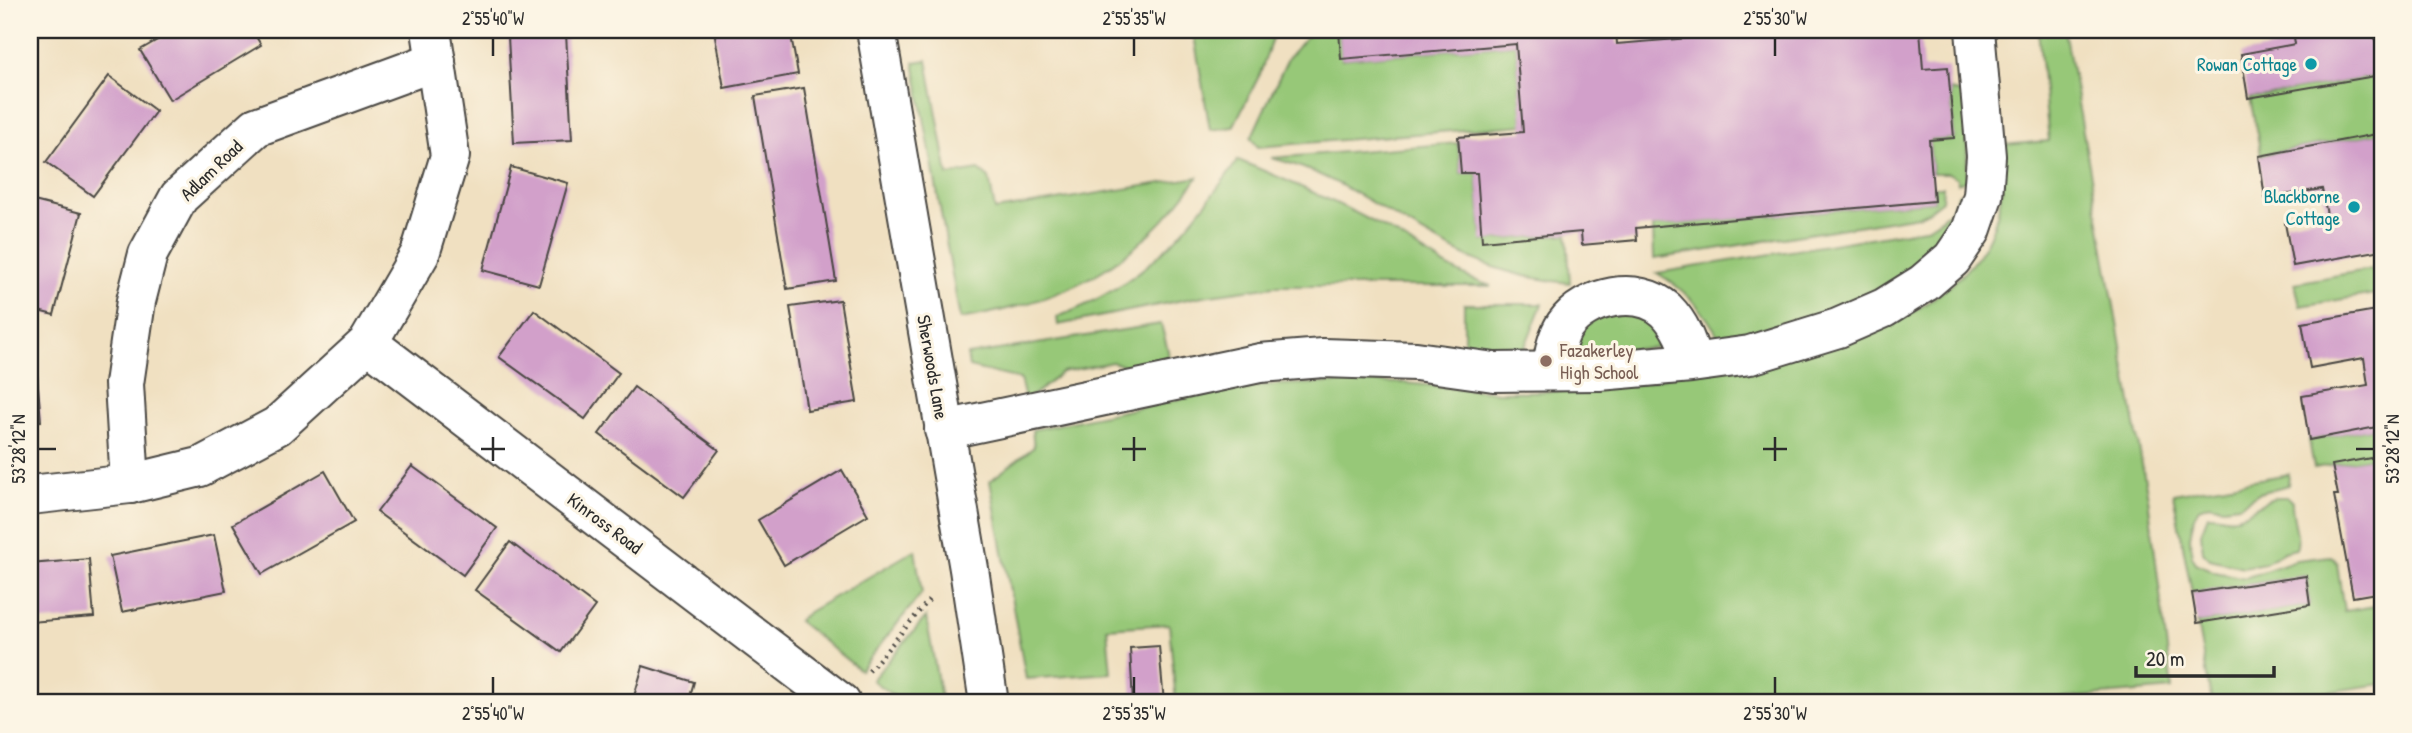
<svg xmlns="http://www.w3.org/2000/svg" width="2412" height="733" font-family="'Patrick Hand',sans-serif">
  <rect width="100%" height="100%" fill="#fcf5e5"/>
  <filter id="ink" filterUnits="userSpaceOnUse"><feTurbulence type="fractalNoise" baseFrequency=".0143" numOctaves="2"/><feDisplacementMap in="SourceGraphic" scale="14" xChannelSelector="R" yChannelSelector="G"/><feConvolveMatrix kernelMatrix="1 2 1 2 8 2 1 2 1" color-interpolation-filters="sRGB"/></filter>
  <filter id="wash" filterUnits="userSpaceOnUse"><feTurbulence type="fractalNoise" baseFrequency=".00686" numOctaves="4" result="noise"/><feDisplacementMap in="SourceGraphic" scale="28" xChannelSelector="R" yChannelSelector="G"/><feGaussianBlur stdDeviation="1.57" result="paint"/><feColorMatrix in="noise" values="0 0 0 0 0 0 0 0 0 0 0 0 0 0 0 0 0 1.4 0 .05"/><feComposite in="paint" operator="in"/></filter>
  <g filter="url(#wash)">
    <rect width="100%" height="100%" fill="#f0e0c1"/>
    <!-- green -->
    <g fill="#97c878" stroke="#617a52" stroke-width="2">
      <polygon points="1193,30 1275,30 1260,74 1233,127 1210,130"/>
      <polygon points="1312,30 1339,30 1342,59 1516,44 1523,125 1258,147 1251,138 1288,58"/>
      <path d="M2038,30h27l83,468 24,191 -166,14h-830l-7,-79 -62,4 4,45 -85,6 -36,-198 44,-34 -2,-17 159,-33 75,-12 92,-3 47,1 94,9 67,-1 69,-6 272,-69c75,-47 99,-82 96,-171l46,-4z"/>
      <polygon points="2374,30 2382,30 2382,133 2261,155 2250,98 2381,75"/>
      <path d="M927,60l21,115 31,-5 10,8 6,32 203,-33c-63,90 -132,124 -238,142l-46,-257z"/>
      <polygon points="1950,90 1967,94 1967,180 1957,183 1957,178 1948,173 1932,173 1929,140 1954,138"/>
      <path d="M1458,143l3,30h16l5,68 85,-7 3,49c-43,-4 -84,-15 -122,-36 -58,-30 -112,-74 -177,-89z"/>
      <path d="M1238,160c51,21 102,43 150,70 35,20 64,44 103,56h-217l-71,10 -145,29 -1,-8c85,-31 131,-86 181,-157z"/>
      <polygon points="1933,187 1943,187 1942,200 1928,211 1918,216 1654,259 1653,226 1934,201"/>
      <path d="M1959,193l5,1 -21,46 -10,12 -13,13 -59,38 -100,31 -40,7c-16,-30 -35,-51 -64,-68l267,-44c18,-8 28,-18 35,-36z"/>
      <polygon points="2382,267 2382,293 2300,306 2295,283"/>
      <polygon points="1464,304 1542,304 1520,359 1464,350"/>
      <path d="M1606,313l46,4 12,23 -6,7 -77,7c-10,-6 -8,-12 -6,-22z"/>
      <polygon points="1161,324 1168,351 1169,364 1147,372 1112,362 1062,372 1039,391 1025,399 1020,379 969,367 967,355"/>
      <polygon points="2382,426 2382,456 2314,468 2309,440"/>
      <polygon points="2289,474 2288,485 2259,493 2239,505 2223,507 2209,504 2199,508 2194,517 2190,537 2192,556 2196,563 2215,572 2245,578 2296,560 2331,556 2337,563 2344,611 2382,605 2382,684 2251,703 2212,703 2197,623 2310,605 2306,576 2192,593 2173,494"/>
      <path d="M2277,497h10l5,5c-1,14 9,37 4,47l-12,3 -19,11 -22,4 -33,-8 -7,-7 -2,-19 7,-18c10,-1 18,4 28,2 15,-4 26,-17 41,-20z"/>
      <polygon points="915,550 922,593 860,670 798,621 807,613"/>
      <polygon points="926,617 942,703 903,703 872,680"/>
    </g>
    <g id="blocks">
      <!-- building -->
      <g fill="#d2a0ca">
        <polygon points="175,30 252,30 261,45 170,100 140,50"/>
        <polygon points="714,30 790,30 798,74 724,88"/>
        <polygon points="1339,30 1616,30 1617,44 1789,30 1920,30 1923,69 1948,67 1954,138 1929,140 1934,201 1636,228 1637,240 1582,245 1581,232 1482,241 1477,173 1461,173 1458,137 1523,132 1516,44 1341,59"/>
        <polygon points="2293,30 2374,30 2381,75 2248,98 2241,54 2295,44"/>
        <polygon points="566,34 572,140 514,143 508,37"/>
        <polygon points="109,76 156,111 93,196 46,162"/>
        <polygon points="804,88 836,281 787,289 755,96"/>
        <polygon points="2382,133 2382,250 2293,266 2285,223 2327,215 2322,189 2265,198 2259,156"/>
        <polygon points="511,167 568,183 539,285 483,270"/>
        <polygon points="30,200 81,213 54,315 30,309"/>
        <polygon points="840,300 857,402 807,410 790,307"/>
        <polygon points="2382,309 2382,426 2309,440 2302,396 2368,385 2364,358 2310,368 2302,323"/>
        <polygon points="534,310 619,373 585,419 499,357"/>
        <polygon points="30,363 36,363 41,421 30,422"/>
        <polygon points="634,387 719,450 684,497 599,434"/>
        <polygon points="2382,456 2382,592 2353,597 2334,495 2338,495 2332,465"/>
        <polygon points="412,466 497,528 463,575 377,512"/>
        <polygon points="842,470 868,515 784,565 758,520"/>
        <polygon points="325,471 354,522 262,574 233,524"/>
        <polygon points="214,535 226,591 122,612 110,556"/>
        <polygon points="510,542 595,606 561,652 475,590"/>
        <polygon points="89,559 94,617 30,622 30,564"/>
        <polygon points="2306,576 2310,605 2197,623 2192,593"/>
        <polygon points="1159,646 1164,703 1133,703 1130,648"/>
        <polygon points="643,666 694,682 688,703 632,703"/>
      </g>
    </g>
  </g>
  <g filter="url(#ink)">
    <use href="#blocks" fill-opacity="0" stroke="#494642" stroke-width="2"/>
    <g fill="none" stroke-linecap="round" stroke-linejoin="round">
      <!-- minor casing -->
      <g stroke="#494642" stroke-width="42">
        <g id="minor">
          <polyline points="876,30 969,569 989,703"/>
          <polyline points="368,343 841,703"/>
          <path d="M1551,371c3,-15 5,-33 14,-46 20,-29 73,-40 101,-15 15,15 21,33 27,52"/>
          <polyline points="944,430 1260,363 1323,358 1416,361 1494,372 1599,371 1691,363 1750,355 1838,328 1884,308 1924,283 1952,259 1971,231 1983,196 1986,156 1975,30"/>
          <polyline points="130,484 124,384 136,301 148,254 179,197 256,127 436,61"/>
          <polyline points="30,495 130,484 200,467 277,426 368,343 420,254 450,156 431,30"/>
        </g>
      </g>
      <!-- path -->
      <polyline stroke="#494642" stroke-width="4.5" stroke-dasharray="2 5" stroke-linecap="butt" points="869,671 929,600"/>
      <!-- minor -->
      <use href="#minor" stroke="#fff" stroke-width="38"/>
    </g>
  </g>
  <!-- ticks -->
  <path fill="none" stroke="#2b2b2b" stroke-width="2.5" d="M493,38v18M1134,38v18M1775,38v18M493,437v24M1134,437v24M1775,437v24M38,449h18M481,449h24M1122,449h24M1763,449h24M2356,449h18M493,677v17M1134,677v17M1775,677v17"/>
  <!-- markers -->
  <g fill="#0f9aa8" stroke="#fcf5e5" stroke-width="2.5">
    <circle cx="2311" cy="64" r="7"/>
    <circle cx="2354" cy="207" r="7"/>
  </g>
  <circle fill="#8d6e63" stroke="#fcf5e5" stroke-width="2.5" cx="1546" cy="361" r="7"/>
  <g text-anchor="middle" stroke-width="6" stroke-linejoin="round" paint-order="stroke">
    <!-- culture labels -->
    <g font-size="19" fill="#0d838f" stroke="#fcf5e5" text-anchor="end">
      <text x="2297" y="71">Rowan Cottage</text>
      <text x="2340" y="203">Blackborne<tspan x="2340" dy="22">Cottage</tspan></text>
    </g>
    <!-- street labels -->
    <g font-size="19" fill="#2b2b2b" stroke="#fcf5e5">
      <text transform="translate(211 170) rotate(-44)" y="7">Adlam Road</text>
      <text transform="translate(933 367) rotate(80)" y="7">Sherwoods Lane</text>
      <text transform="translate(605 523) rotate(37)" y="7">Kinross Road</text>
    </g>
    <!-- education labels -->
    <g font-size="19" fill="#785e54" stroke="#fcf5e5" text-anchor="start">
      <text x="1560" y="357">Fazakerley<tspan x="1560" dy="22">High School</tspan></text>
    </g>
  </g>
  <!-- margin -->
  <rect width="2412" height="733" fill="none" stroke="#fcf5e5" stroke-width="77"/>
  <!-- scale -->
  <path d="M2136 666v10h138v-10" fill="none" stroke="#2b2b2b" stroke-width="3.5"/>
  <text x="2146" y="666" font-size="21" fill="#2b2b2b" stroke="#fcf5e5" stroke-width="5" paint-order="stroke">20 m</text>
  <rect x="38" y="38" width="2336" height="656" fill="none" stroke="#2b2b2b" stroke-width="2.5"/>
  <g font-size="18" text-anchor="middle" fill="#2b2b2b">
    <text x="493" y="25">2°55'40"W</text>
    <text x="1134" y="25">2°55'35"W</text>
    <text x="1775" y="25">2°55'30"W</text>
    <text transform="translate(19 449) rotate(-90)" y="6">53°28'12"N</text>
    <text transform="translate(2393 449) rotate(-90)" y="6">53°28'12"N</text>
    <text x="493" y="720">2°55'40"W</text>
    <text x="1134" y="720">2°55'35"W</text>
    <text x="1775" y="720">2°55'30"W</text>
  </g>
</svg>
